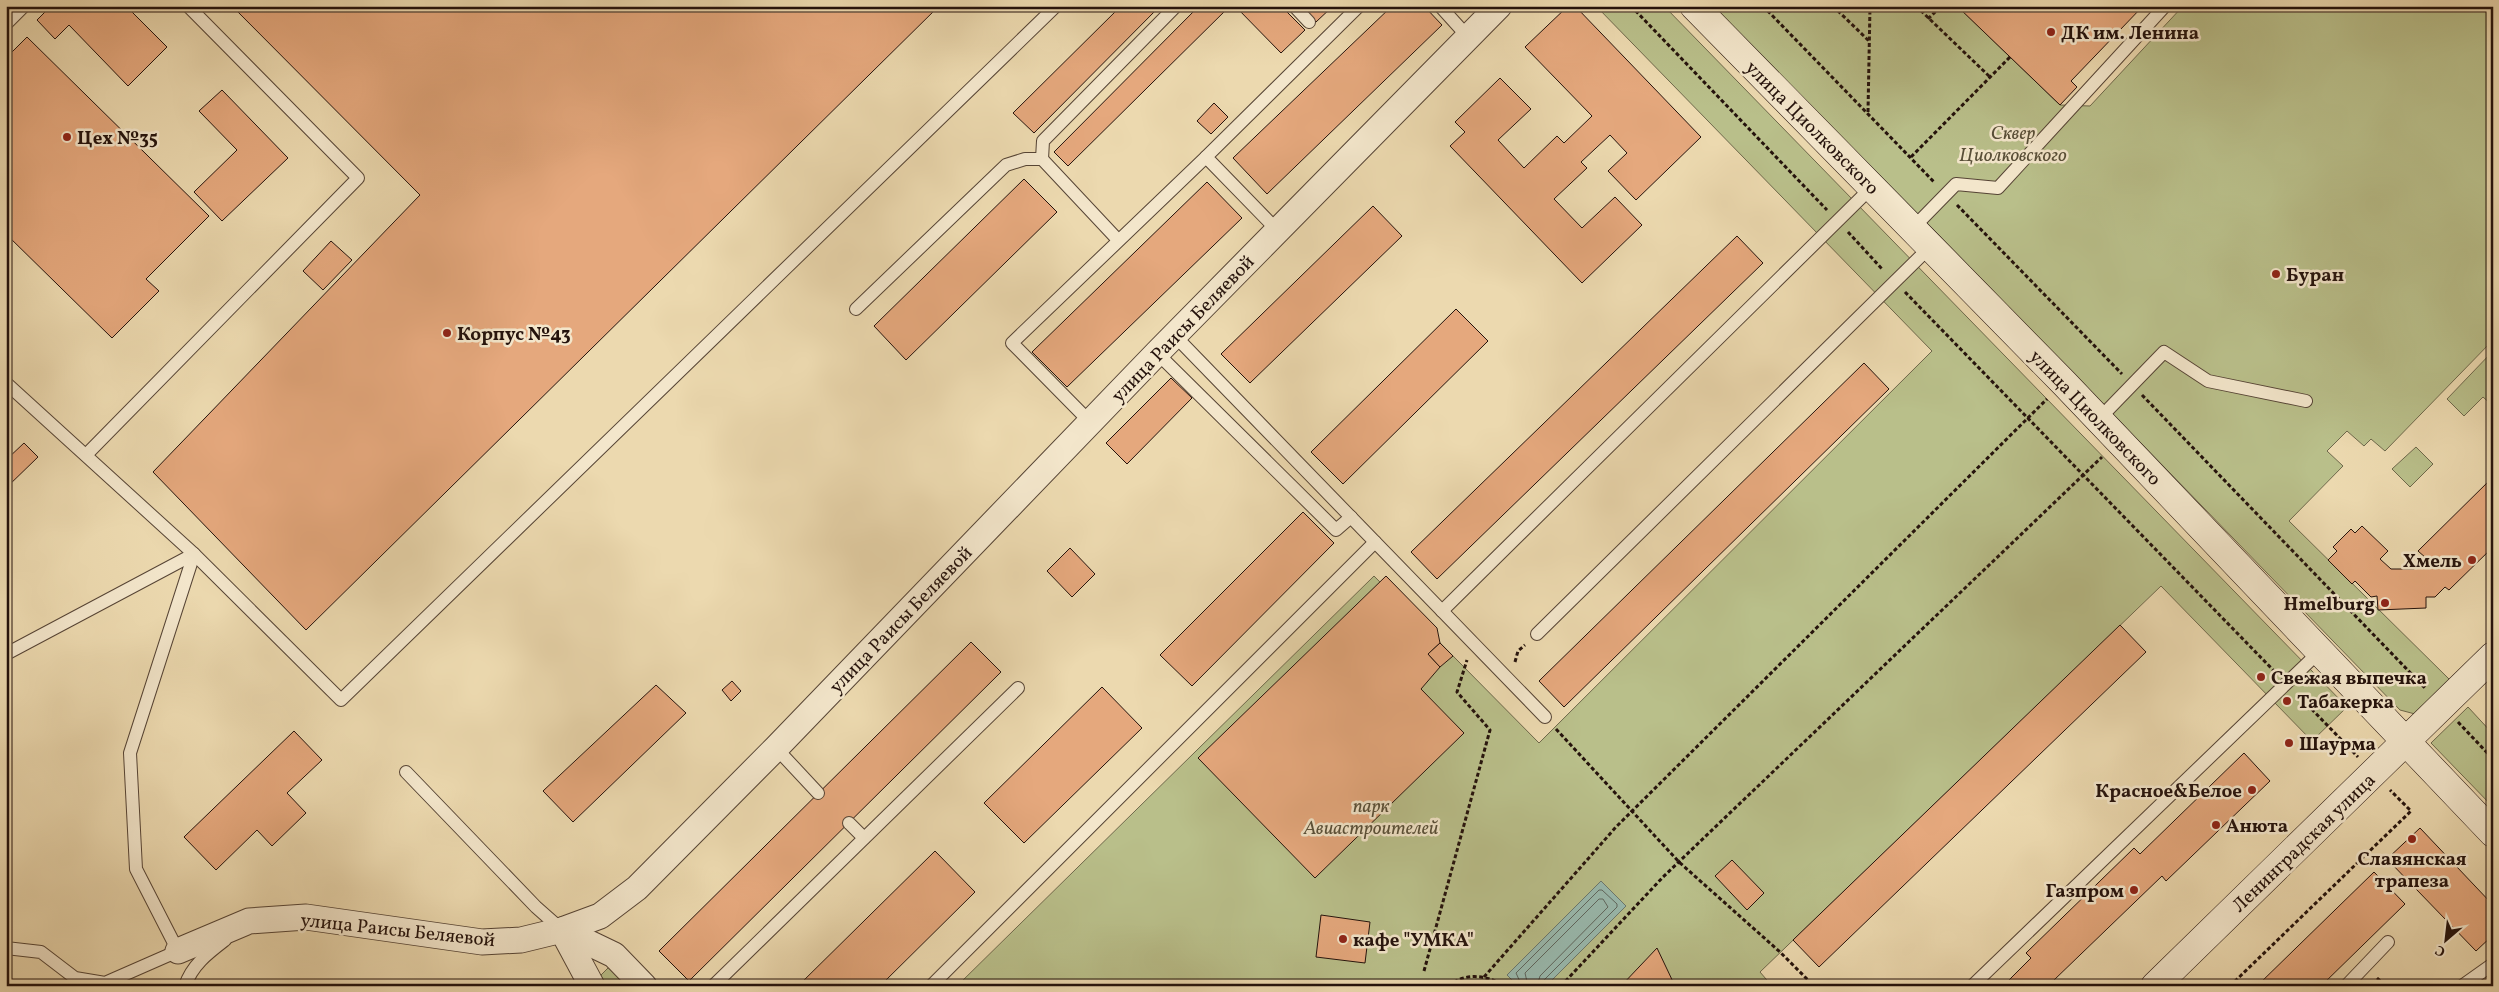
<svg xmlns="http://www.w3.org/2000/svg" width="2499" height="992" font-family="Vollkorn,serif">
  <rect width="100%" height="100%" fill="#ecd9af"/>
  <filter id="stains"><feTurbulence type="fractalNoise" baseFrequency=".004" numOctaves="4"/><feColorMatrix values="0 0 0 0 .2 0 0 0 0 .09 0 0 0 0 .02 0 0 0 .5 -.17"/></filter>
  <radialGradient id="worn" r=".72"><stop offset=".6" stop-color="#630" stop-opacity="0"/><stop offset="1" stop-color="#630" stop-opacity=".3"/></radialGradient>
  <!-- green -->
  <g fill="#b9bf8a" stroke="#6e684b">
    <polygon points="1596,6 1664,6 2347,707 2312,741 2161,586 1760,972 1772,986 957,986 1374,576 1539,743 1932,351"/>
    <polygon points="1713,6 1957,6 2060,105 2090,106 2183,6 2493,6 2493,340 2385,451 2371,439 2364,446 2347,431 2327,451 2343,466 2289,521 2450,680 2415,714 2400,710 1936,232"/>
    <polygon points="2493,351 2493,406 2483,397 2464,416 2447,399"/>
    <polygon points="2416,447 2433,464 2410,487 2392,469"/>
    <polygon points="2468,707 2493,734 2493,807 2431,743"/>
    <polygon points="609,967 614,969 631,986 605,986 601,975"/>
  </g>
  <!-- water -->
  <polygon fill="#99baaf" stroke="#6a776e" points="1601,881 1626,906 1546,986 1518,986 1507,975"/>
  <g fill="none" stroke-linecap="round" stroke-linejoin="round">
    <!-- shore -->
    <g stroke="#5e665e" stroke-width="1">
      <polyline points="1522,986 1516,973 1599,890 1602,890 1617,904 1617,907 1544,980 1543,986"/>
      <polyline points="1528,986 1525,973 1599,899 1603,899 1608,907 1540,976 1537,986"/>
    </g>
  </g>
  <!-- building -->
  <g fill="#e5a87d" stroke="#24120c">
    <polygon points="51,6 126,6 167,47 128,86 69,25 55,39 37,20"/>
    <polygon points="232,6 939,6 306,630 153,472 420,195"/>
    <polygon points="1121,6 1160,6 1034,133 1013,113"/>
    <polygon points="1199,6 1230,6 1068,166 1054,152"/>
    <polygon points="1235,6 1281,6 1305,30 1281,53"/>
    <polygon points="1302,6 1333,6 1316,22"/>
    <polygon points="1392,6 1424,6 1442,25 1267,194 1233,158"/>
    <polygon points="1568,6 1575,6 1701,137 1636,200 1608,171 1627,153 1610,135 1581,162 1587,168 1554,199 1582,228 1615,197 1642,225 1582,283 1450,146 1465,132 1455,122 1500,78 1531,109 1498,140 1524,168 1557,136 1564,143 1592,116 1525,47"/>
    <polygon points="1957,6 2143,6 2071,81 2077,87 2060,105"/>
    <polygon points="27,37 209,216 146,279 159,291 112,338 6,234 6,58"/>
    <polygon points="222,90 288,158 222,221 194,192 237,150 199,111"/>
    <polygon points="1214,103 1228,117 1211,134 1197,121"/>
    <polygon points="1024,179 1057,212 906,360 874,326"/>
    <polygon points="1207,182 1242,218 1067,387 1032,352"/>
    <polygon points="1373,206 1402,236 1250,383 1221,354"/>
    <polygon points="1737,236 1763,263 1437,579 1411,552"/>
    <polygon points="331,241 352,260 323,290 303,271"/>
    <polygon points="1456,309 1488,341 1343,484 1311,452"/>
    <polygon points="1864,363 1889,389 1564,707 1539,681"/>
    <polygon points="1171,378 1192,398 1127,464 1106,443"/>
    <polygon points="24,443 38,457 6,488 6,460"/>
    <polygon points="2493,477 2493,547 2449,590 2445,587 2435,597 2426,597 2426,608 2378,610 2377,596 2371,597 2355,581 2352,584 2328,560 2337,551 2333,547 2351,529 2355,533 2362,526 2388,551 2380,559 2391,569 2414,569 2426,558 2418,551"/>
    <polygon points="1303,512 1334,543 1192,686 1160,655"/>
    <polygon points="1070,548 1095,574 1072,597 1047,571"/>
    <polygon points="1386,576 1437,628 1440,643 1428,654 1440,667 1421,689 1464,733 1315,878 1198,758"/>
    <polygon points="2120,625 2146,652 1819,967 1793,940"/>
    <polygon points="971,642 1001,672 689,981 659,951"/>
    <polygon points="1440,643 1453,656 1440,667 1428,654"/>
    <polygon points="732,681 741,691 731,701 722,690"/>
    <polygon points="656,685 686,713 573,822 543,791"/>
    <polygon points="1102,687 1142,728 1024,843 984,803"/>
    <polygon points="294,731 322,760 287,793 306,813 272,846 257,830 216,870 184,837"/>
    <polygon points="2244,753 2270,781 2166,881 2162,876 2053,981 2057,986 2003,986 2031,958 2026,953 2134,848 2140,854"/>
    <polygon points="2420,828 2493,905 2493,935 2476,951 2387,859"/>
    <polygon points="935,851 975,892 880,986 798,986"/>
    <polygon points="1732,860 1764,893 1747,910 1715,876"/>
    <polygon points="2374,872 2405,904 2321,986 2257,986"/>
    <polygon points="1321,915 1370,922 1365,963 1316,957"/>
    <polygon points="1657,948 1675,986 1621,986"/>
  </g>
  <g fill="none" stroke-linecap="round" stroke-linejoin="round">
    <!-- lane casing -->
    <g stroke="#564435" stroke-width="14">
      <g id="lane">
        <polyline points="1294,6 1309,22"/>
        <polyline points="1440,6 1468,37"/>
        <polyline points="6,24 24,6"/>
        <polyline points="1042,159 1043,141 1176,6"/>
        <polyline points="1912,229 1956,184 1998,188 2165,6"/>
        <polyline points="1278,231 1206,157 1359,6"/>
        <polyline points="856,309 1006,165 1025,159 1042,159 1118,240"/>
        <polyline points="1175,336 1545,717"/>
        <polyline points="1157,353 1336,530 1351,517"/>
        <polyline points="6,383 194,554 130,753 136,869 178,951 105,983 75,978 41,952 6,948"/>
        <polyline points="2098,420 2164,352 2208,381 2306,401"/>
        <polyline points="1090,422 1012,343 1206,157"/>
        <polyline points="86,455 358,178 188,6"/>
        <polyline points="1442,611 1872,187"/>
        <polyline points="1537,634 1930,247"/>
        <polyline points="6,654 194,554 341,700 1056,6"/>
        <polyline points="776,748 818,793"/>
        <polyline points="406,772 536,907 562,930"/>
        <polyline points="849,823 864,838"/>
        <path d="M185,986c7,-21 23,-33 40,-46"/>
        <polyline points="713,986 1018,688"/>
        <polyline points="931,986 1375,542"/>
        <polyline points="1972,986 2319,652"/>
        <polyline points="2346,986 2388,942"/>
        <polyline points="2462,986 2493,964"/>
      </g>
    </g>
    <!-- street casing -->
    <g stroke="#564435" stroke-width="27">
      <g id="street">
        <polyline points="562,930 614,955 644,986"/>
        <polyline points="562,930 592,986"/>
        <polyline points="178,951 249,921 306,917 482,942 521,940 562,930 600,916 637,888 776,748 1157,353 1499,6"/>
      </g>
    </g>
    <!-- secondary casing -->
    <g stroke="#24120c" stroke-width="29">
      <g id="secondary">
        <polyline points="1694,6 2064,383 2493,833"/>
        <polyline points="2155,986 2493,656"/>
      </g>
    </g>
    <!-- path -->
    <g stroke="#24120c" stroke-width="3" stroke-dasharray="4 2.5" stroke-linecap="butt">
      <polyline points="1631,6 1827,210"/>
      <polyline points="1763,6 1935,183"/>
      <polyline points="1833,6 1869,41"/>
      <polyline points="1916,6 1990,77"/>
      <polyline points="1928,19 1941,6"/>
      <polyline points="1868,112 1870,6"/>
      <polyline points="1911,157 2010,57"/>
      <polyline points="1957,205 2122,374"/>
      <polyline points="1848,232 1883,270"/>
      <polyline points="1905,292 2276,673"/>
      <polyline points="2142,395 2426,689"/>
      <polyline points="1515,662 1518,651 1525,645"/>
      <polyline points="2298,695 2358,757"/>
      <polyline points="2458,722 2493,759"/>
      <polyline points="1556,729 1679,862 1780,952 1814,986"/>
      <polyline points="1424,971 1490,730 1457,692 1467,660"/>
      <polyline points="1484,977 1616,827 2047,399"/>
      <polyline points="2377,978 2386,986"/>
      <path d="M1449,986c15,-14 39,-11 55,0"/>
      <polyline points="1561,986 1663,877 2102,457"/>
      <polyline points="2230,986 2411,811 2390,790"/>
    </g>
    <!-- lane -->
    <use href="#lane" stroke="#f3e6cb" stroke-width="12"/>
    <!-- street -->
    <use href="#street" stroke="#f3e6cb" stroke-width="25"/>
    <!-- secondary -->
    <use href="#secondary" stroke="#f3e6cb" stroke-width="28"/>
  </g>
  <!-- markers -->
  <g fill="#8f2418" stroke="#f3e6cb" stroke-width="2">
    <circle cx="2051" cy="32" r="5"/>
    <circle cx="67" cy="137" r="5"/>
    <circle cx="2276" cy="274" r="5"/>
    <circle cx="447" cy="333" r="5"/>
    <circle cx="2472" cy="560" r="5"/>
    <circle cx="2385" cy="603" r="5"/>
    <circle cx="2261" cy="677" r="5"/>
    <circle cx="2287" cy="701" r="5"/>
    <circle cx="2289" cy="743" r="5"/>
    <circle cx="2252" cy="790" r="5"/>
    <circle cx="2216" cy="825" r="5"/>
    <circle cx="2412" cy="839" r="5"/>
    <circle cx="2134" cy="890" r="5"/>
    <circle cx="1343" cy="939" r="5"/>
  </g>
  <g text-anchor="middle" stroke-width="5" stroke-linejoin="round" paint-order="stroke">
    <!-- poi labels -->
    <g font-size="19" font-weight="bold" fill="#24120c" stroke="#f3e6cb" text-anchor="start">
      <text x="2061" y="39">ДК им. Ленина</text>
      <text x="77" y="144">Цех №35</text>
      <text x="2286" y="281">Буран</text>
      <text x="457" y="340">Корпус №43</text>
      <text x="2462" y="567" text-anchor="end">Хмель</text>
      <text x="2375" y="610" text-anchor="end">Hmelburg</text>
      <text x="2271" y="684">Свежая выпечка</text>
      <text x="2297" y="708">Табакерка</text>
      <text x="2299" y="750">Шаурма</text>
      <text x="2242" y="797" text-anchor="end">Красное&amp;Белое</text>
      <text x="2226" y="832">Анюта</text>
      <text x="2412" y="865" text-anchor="middle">Славянская<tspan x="2412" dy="22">трапеза</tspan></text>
      <text x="2124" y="897" text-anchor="end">Газпром</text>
      <text x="1353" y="946">кафе "УМКА"</text>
    </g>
    <!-- street labels -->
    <g font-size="19" fill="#24120c" stroke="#f3e6cb">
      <text transform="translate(1813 127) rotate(45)" y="7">улица Циолковского</text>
      <text transform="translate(1182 328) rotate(-46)" y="7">улица Раисы Беляевой</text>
      <text transform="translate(2096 417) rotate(46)" y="7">улица Циолковского</text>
      <text transform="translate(900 619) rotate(-46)" y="7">улица Раисы Беляевой</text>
      <text transform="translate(2303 842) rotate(-44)" y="7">Ленинградская улица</text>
      <text transform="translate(398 929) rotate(6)" y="7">улица Раисы Беляевой</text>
    </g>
    <!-- park labels -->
    <g font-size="19" font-style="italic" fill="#584f38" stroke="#f3e6cb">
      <text x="2013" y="139">Сквер<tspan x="2013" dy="22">Циолковского</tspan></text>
      <text x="1371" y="812">парк<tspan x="1371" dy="22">Авиастроителей</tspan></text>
    </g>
  </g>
  <!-- margin -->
  <rect width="2499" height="992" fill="none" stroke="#ecd9af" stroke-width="25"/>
  <rect x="8" y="8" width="2484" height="977" fill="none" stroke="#24120c" stroke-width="2.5"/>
  <rect x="12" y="12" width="2474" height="967" fill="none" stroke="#24120c"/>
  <!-- north arrow -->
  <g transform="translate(2446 940) rotate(208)" stroke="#f3e6cb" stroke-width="4" paint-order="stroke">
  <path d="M0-4L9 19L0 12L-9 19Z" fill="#24120c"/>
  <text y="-8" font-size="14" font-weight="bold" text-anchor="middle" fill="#24120c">С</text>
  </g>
  <rect width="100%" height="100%" filter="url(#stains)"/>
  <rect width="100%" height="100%" fill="url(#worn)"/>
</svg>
